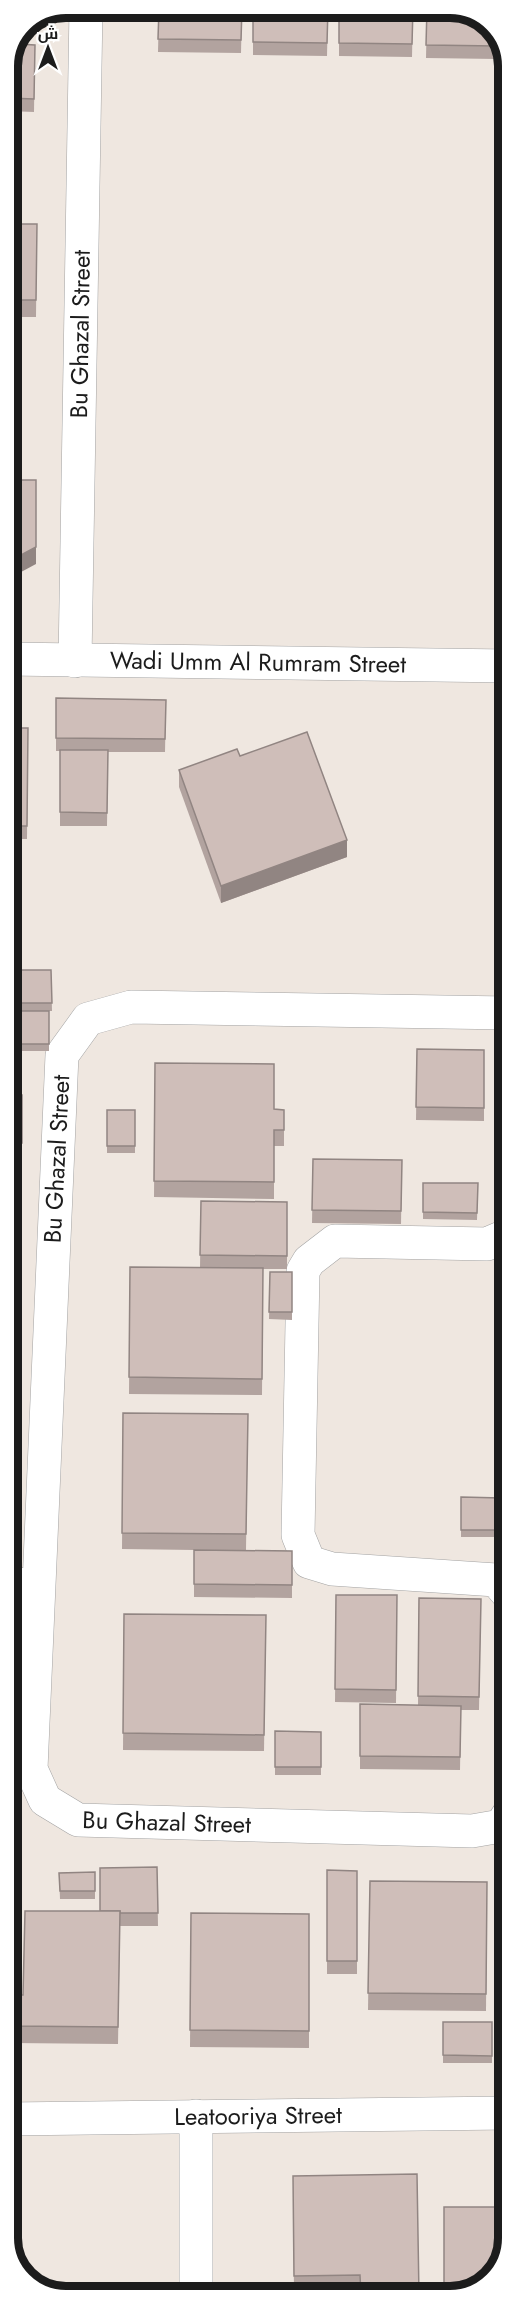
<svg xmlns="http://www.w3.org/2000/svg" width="516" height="2304" font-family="Jost,Cairo,sans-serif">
  <rect width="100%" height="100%" fill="#efe7e0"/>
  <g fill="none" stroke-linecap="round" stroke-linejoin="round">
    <!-- minor casing -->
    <g stroke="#a3a3a3" stroke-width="34">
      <g id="minor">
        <path id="s1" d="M8,659l500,7"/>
        <path id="s2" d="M75,661l11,-653"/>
        <path id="s3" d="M508,1013l-377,-6 -43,12 -26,36 -31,714 14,31 33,20 394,11 29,-5 7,-11"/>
        <polyline points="508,1235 487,1244 335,1241 309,1261 303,1271 298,1535 309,1562 332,1569 496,1580 508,1594"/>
        <polyline points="8,1585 37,1584"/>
        <path id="s4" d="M8,2119l500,-6"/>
        <polyline points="196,2296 196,2116"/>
      </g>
    </g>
    <!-- minor -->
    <use href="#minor" stroke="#fff" stroke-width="33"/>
  </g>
  <!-- wall -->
  <g fill="#b2a39f">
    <polygon points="159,8 242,8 241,53 158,52"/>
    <polygon points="253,8 328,8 327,56 253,55"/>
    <polygon points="339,8 413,8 412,57 339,56"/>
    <polygon points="427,8 497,37 497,59 426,58"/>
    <polygon points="35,45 34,112 8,111 8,66"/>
    <polygon points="8,224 37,224 36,317 15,317 14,435 8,435"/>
    <polygon points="56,698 166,700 165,752 108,752 107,826 60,826 60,751 56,751"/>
    <polygon points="8,728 28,728 27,839 8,839"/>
    <polygon points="240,756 347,857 221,903 179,787 179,770"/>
    <rect x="8" y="874" width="12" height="41"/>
    <polygon points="16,970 51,970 52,1011 17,1011"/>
    <rect x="19" y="1011" width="30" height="40"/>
    <polygon points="417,1049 484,1050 484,1121 416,1120"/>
    <polygon points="155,1063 274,1109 284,1110 284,1146 274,1146 274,1199 154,1197"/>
    <polygon points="8,1095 22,1095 22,1156 14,1156 14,1211 8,1211"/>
    <rect x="107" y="1110" width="28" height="43"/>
    <polygon points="313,1159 402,1160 401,1224 312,1223"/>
    <polygon points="423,1183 478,1183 477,1220 423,1219"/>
    <polygon points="201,1201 287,1202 287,1269 263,1269 262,1395 129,1394 130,1267 200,1268"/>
    <polygon points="270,1272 292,1272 292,1320 269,1319"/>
    <polygon points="501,1403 508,1403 508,1458 500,1458"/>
    <polygon points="123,1413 248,1414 246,1550 292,1551 292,1598 194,1597 194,1550 122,1549"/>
    <polygon points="461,1497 501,1498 501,1537 461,1537"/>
    <polygon points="336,1595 397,1595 396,1703 335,1702"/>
    <polygon points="419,1598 481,1599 479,1710 461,1710 460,1770 360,1769 360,1704 418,1705"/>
    <polygon points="124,1614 266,1615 264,1751 123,1750"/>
    <polygon points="275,1731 321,1732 321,1775 275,1775"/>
    <polygon points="157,1867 158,1926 120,1926 118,2044 11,2043 12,1995 23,1995 100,1911"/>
    <polygon points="327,1870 357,1871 357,1974 327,1974"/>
    <polygon points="95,1872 95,1899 60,1899 59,1873"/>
    <rect x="8" y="1877" width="8" height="54"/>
    <polygon points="370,1881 487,1882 486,2011 368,2010"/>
    <polygon points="507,1895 508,1895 508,2032 505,2032"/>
    <polygon points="191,1913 309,1914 309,2048 190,2047"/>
    <rect x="443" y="2022" width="49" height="41"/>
    <polygon points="293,2176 419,2295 360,2292 294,2293"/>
    <polygon points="9,2196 13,2196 13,2257 9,2249"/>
    <polygon points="444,2207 494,2276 461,2295 444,2295"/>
  </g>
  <!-- shaded-wall -->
  <g fill="#918582">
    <polygon points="36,480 36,564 8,579 8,562"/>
    <polygon points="347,840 347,857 221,903 221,886"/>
  </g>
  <!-- building -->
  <g fill="#cfbeb9" stroke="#918582" stroke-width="1.5">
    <polygon points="159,8 242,8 241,40 158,39"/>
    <polygon points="253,8 328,8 327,43 253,42"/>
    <polygon points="339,8 413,8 412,44 339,43"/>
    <polygon points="427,8 457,8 489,22 497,37 497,46 426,45"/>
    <polygon points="17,44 35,45 34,99 8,98 8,66"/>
    <polygon points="8,224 37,224 36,300 8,300"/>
    <polygon points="8,313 15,313 14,418 8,418"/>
    <polygon points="8,480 36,480 36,547 8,562"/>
    <polygon points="56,698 166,700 165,739 56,738"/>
    <polygon points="8,728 28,728 27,826 8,826"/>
    <polygon points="307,732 347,840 221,886 179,770 237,749 240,756"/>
    <polygon points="60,750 108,750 107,813 60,812"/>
    <rect x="8" y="874" width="12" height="33"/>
    <polygon points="16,970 51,970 52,1003 17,1003"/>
    <rect x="19" y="1011" width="30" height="33"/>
    <polygon points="417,1049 484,1050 484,1108 416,1107"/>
    <polygon points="155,1063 274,1064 274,1109 284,1110 284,1130 274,1130 274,1182 154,1181"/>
    <rect x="8" y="1095" width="14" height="48"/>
    <rect x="107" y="1110" width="28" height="36"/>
    <rect x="8" y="1152" width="6" height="46"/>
    <polygon points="313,1159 402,1160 401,1211 312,1210"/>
    <polygon points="423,1183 478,1183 477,1213 423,1212"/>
    <polygon points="201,1201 287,1202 287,1256 200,1255"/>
    <polygon points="130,1267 263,1268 262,1379 129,1377"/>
    <polygon points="270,1272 292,1272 292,1312 269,1312"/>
    <polygon points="501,1403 508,1403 508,1450 500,1450"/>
    <polygon points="123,1413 248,1414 246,1534 122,1533"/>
    <polygon points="461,1497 501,1498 501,1530 461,1530"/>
    <polygon points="194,1550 292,1551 292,1585 194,1584"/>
    <polygon points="336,1595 397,1595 396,1690 335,1689"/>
    <polygon points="419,1598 481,1599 479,1697 418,1696"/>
    <polygon points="124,1614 266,1615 264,1735 123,1733"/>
    <polygon points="360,1704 461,1706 460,1757 360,1756"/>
    <polygon points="275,1731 321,1732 321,1767 275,1767"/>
    <polygon points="157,1867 158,1913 120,1913 120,1911 100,1911 100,1868"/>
    <polygon points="327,1870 357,1871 357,1961 327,1961"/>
    <polygon points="95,1872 95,1891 60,1891 59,1873"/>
    <rect x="8" y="1877" width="8" height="46"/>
    <polygon points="370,1881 487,1882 486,1994 368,1993"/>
    <polygon points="507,1895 508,1895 508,2016 505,2016"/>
    <polygon points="25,1911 120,1911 118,2027 11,2026 12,1995 23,1995"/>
    <polygon points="191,1913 309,1914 309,2031 190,2030"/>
    <polygon points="443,2022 492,2022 492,2056 443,2055"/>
    <polygon points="417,2174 419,2295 361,2296 360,2275 294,2276 293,2176"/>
    <rect x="9" y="2196" width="4" height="48"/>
    <polygon points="444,2207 508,2207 508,2238 494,2276 475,2287 444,2288"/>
  </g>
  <g text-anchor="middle" stroke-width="6" stroke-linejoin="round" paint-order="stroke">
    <!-- street labels -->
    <g font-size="24" fill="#1c1c1c" stroke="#fff">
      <text dy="8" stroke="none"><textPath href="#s2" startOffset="327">Bu Ghazal Street</textPath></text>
      <text dy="8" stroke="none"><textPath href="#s1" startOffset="250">Wadi Umm Al Rumram Street</textPath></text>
      <text transform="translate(57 1159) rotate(-87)" y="8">Bu Ghazal Street</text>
      <text dy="8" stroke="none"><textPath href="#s3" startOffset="1342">Bu Ghazal Street</textPath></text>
      <text dy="8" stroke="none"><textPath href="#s4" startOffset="250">Leatooriya Street</textPath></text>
    </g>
  </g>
  <!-- crop -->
  <path d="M0 0H516V2304H0ZM66 18H450A48 48 0 0 1 498 66V2238A48 48 0 0 1 450 2286H66A48 48 0 0 1 18 2238V66A48 48 0 0 1 66 18Z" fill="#fff" fill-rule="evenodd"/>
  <path fill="none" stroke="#1c1c1c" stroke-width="8" d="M66 18H450A48 48 0 0 1 498 66V2238A48 48 0 0 1 450 2286H66A48 48 0 0 1 18 2238V66A48 48 0 0 1 66 18Z"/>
  <!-- north arrow -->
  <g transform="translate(48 48)" stroke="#ffffff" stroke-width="4.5" paint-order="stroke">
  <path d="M0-4.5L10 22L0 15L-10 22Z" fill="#1c1c1c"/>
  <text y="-9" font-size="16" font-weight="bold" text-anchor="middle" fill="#1c1c1c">ش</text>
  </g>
</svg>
